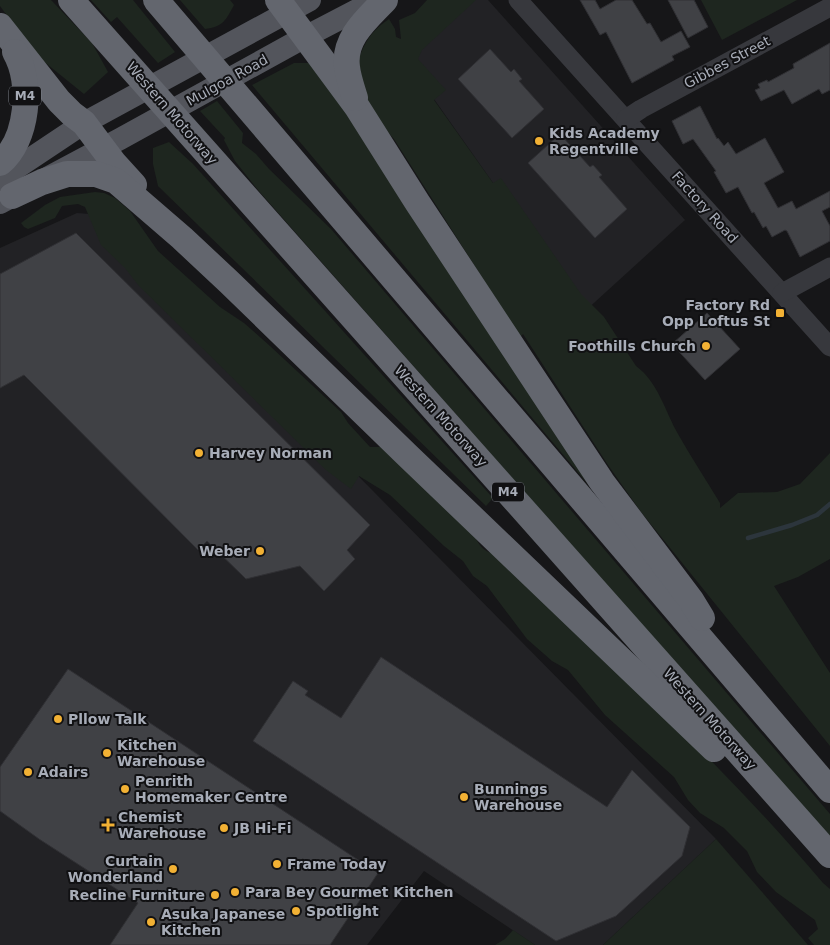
<svg xmlns="http://www.w3.org/2000/svg" width="830" height="945" font-family="'DejaVu Sans',sans-serif">
  <rect width="100%" height="100%" fill="#161618"/>
  <!-- built -->
  <g fill="#222225">
    <polygon points="472,0 488,0 685,220 584,312 403,55"/>
    <polygon points="77,213 101,215 716,839 603,945 535,945 424,871 367,945 0,945 0,248"/>
  </g>
  <!-- green -->
  <g fill="#1e261f">
    <polygon points="0,0 51,0 92,43 108,72 84,94 37,56 0,6"/>
    <polygon points="91,0 133,0 175,52 158,63 117,17 111,22"/>
    <path d="M180,0h50l4,5c-8,15 -11,22 -29,24z"/>
    <path d="M427,0h49l-54,50 -4,9 28,31 -12,10 59,83 8,-5 80,116 23,23 32,49c22,16 29,45 42,68 13,23 28,46 42,69v5l18,-15 39,-1 23,-8 30,-31v106l-32,18 -24,9 56,87v73l-189,-234 -33,-47 -85,-131 -3,3 -126,-198 -12,-13 -29,-48c8,-27 12,-43 36,-59l6,10 1,8 5,2 -2,-19 16,-7z"/>
    <polygon points="701,0 797,0 722,40"/>
    <polygon points="294,63 312,63 319,69 592,489 252,85"/>
    <polygon points="217,101 243,133 242,143 256,154 269,169 331,229 830,814 830,838 258,190 235,161 224,140 225,138 200,111"/>
    <polygon points="169,142 193,164 493,498 486,506 158,186 153,164 153,148"/>
    <path d="M95,192l9,1 11,5 15,13 28,40 62,56 24,16 26,23 71,66 7,11 22,24h11l94,89c4,10 8,14 18,18 114,105 230,210 330,329l7,6v56h-16l-6,-7 10,-9 -3,-9 -39,-28 -19,-20 -10,-21 -23,-23 -24,-15 -12,-13 -14,-23 -69,-62 -37,-45 -16,-9 -25,-22 -40,-53 -14,-10 -10,-15 -19,-15 -54,-51 -31,-19 -8,13 -25,-19 -187,-184 -14,-18 -24,-23 -16,-38 -7,-3 -16,2 -7,12 -27,11 -4,-2 -3,-4 24,-18 15,-8z"/>
    <polygon points="716,839 808,945 603,945"/>
    <polygon points="513,930 535,945 495,945 505,939"/>
  </g>
  <g fill="none" stroke-linecap="round" stroke-linejoin="round">
    <!-- stream -->
    <polyline stroke="#2c353c" stroke-width="4.5" points="748,538 792,525 817,515 830,504"/>
  </g>
  <!-- building -->
  <g fill="#404145" stroke="#303034">
    <polygon points="580,0 595,0 600,9 616,0 632,0 647,24 650,23 661,42 681,31 690,47 672,56 674,60 632,83 606,32 600,35"/>
    <polygon points="668,0 694,0 708,27 688,38"/>
    <polygon points="830,43 830,90 822,94 819,89 792,104 784,90 761,101 755,90 760,88 758,84 767,80 768,82 794,68 793,64"/>
    <polygon points="490,49 511,72 514,69 522,79 519,81 544,109 512,138 458,79"/>
    <polygon points="700,106 717,139 718,138 724,146 728,142 736,154 765,138 784,172 764,183 778,208 792,201 796,209 830,191 830,207 822,211 830,226 830,241 800,257 787,231 785,230 772,237 766,226 763,228 754,212 752,213 738,187 726,193 714,172 716,171 693,139 683,144 672,121"/>
    <polygon points="560,134 590,167 593,165 602,175 599,177 627,209 595,238 528,163"/>
    <polygon points="76,233 370,525 347,550 355,559 324,591 300,566 246,579 207,541 198,550 24,375 0,388 0,274"/>
    <polygon points="707,313 740,349 705,380 672,344"/>
    <polygon points="381,657 607,807 632,770 690,827 682,856 616,916 556,941 253,741 293,681 308,691 305,695 341,718"/>
    <polygon points="68,669 378,873 330,945 110,945 138,903 39,839 0,811 0,767"/>
  </g>
  <g fill="none" stroke-linecap="round" stroke-linejoin="round">
    <!-- minor -->
    <g stroke="#37383d" stroke-width="19">
      <polyline points="518,0 830,347"/>
      <polyline points="626,119 641,109 830,7"/>
      <polyline points="782,293 830,267"/>
    </g>
    <!-- major -->
    <g stroke="#53555c" stroke-width="22">
      <polyline points="0,179 84,123 310,0"/>
      <polyline points="0,203 120,139 305,37 376,0"/>
    </g>
    <!-- highway -->
    <g stroke="#63666e" stroke-width="26">
      <polyline points="71,0 830,855"/>
      <polyline points="156,0 830,790"/>
      <polyline points="278,0 357,107 417,202 602,482 691,600 702,618"/>
      <polyline points="0,26 59,101 72,114 84,123 114,163 134,185"/>
      <path d="M355,98c-3,-10 -7,-21 -8,-31 -4,-29 21,-49 38,-67"/>
      <path d="M0,163c28,-23 33,-80 15,-111"/>
      <polyline points="12,196 42,182 67,174 96,174 116,181 182,238 229,282 408,456 714,749"/>
    </g>
  </g>
  <!-- markers -->
  <g fill="#f2b134" stroke="#111113" stroke-width="2">
    <circle cx="539" cy="141" r="5"/>
    <rect x="775" y="308" width="10" height="10" rx="2.5"/>
    <circle cx="706" cy="346" r="5"/>
    <circle cx="199" cy="453" r="5"/>
    <circle cx="260" cy="551" r="5"/>
    <circle cx="58" cy="719" r="5"/>
    <circle cx="107" cy="753" r="5"/>
    <circle cx="28" cy="772" r="5"/>
    <circle cx="125" cy="789" r="5"/>
    <circle cx="464" cy="797" r="5"/>
    <path d="M105.5 817.5h5v5h5v5h-5v5h-5v-5h-5v-5h5z"/>
    <circle cx="224" cy="828" r="5"/>
    <circle cx="277" cy="864" r="5"/>
    <circle cx="173" cy="869" r="5"/>
    <circle cx="235" cy="892" r="5"/>
    <circle cx="215" cy="895" r="5"/>
    <circle cx="296" cy="911" r="5"/>
    <circle cx="151" cy="922" r="5"/>
  </g>
  <g text-anchor="middle" stroke-width="4" stroke-linejoin="round" paint-order="stroke">
    <!-- shield labels -->
    <g fill="#111113" stroke="#7b7e86" stroke-width="1">
      <rect x="9" y="86.5" width="32" height="19" rx="4"/>
      <rect x="492" y="482.5" width="32" height="19" rx="4"/>
    </g>
    <g font-size="12" font-weight="bold" fill="#a8adb8">
      <text x="25" y="100">M4</text>
      <text x="508" y="496">M4</text>
    </g>
    <!-- street labels -->
    <g font-size="14" fill="#a8adb8" stroke="#111113">
      <text transform="translate(727 62) rotate(-28)" y="5">Gibbes Street</text>
      <text transform="translate(227 80) rotate(-29)" y="5">Mulgoa Road</text>
      <text transform="translate(172 113) rotate(49)" y="5">Western Motorway</text>
      <text transform="translate(705 207) rotate(48)" y="5">Factory Road</text>
      <text transform="translate(441 416) rotate(48)" y="5">Western Motorway</text>
      <text transform="translate(710 719) rotate(48)" y="5">Western Motorway</text>
    </g>
    <!-- poi labels -->
    <g font-size="14" font-weight="bold" fill="#a8adb8" stroke="#111113" text-anchor="start">
      <text x="549" y="138">Kids Academy<tspan x="549" dy="16">Regentville</tspan></text>
      <text x="770" y="310" text-anchor="end">Factory Rd<tspan x="770" dy="16">Opp Loftus St</tspan></text>
      <text x="696" y="351" text-anchor="end">Foothills Church</text>
      <text x="209" y="458">Harvey Norman</text>
      <text x="250" y="556" text-anchor="end">Weber</text>
      <text x="68" y="724">Pllow Talk</text>
      <text x="117" y="750">Kitchen<tspan x="117" dy="16">Warehouse</tspan></text>
      <text x="38" y="777">Adairs</text>
      <text x="135" y="786">Penrith<tspan x="135" dy="16">Homemaker Centre</tspan></text>
      <text x="474" y="794">Bunnings<tspan x="474" dy="16">Warehouse</tspan></text>
      <text x="118" y="822">Chemist<tspan x="118" dy="16">Warehouse</tspan></text>
      <text x="234" y="833">JB Hi-Fi</text>
      <text x="163" y="866" text-anchor="end">Curtain<tspan x="163" dy="16">Wonderland</tspan></text>
      <text x="287" y="869">Frame Today</text>
      <text x="245" y="897">Para Bey Gourmet Kitchen</text>
      <text x="205" y="900" text-anchor="end">Recline Furniture</text>
      <text x="306" y="916">Spotlight</text>
      <text x="161" y="919">Asuka Japanese<tspan x="161" dy="16">Kitchen</tspan></text>
    </g>
  </g>
</svg>
